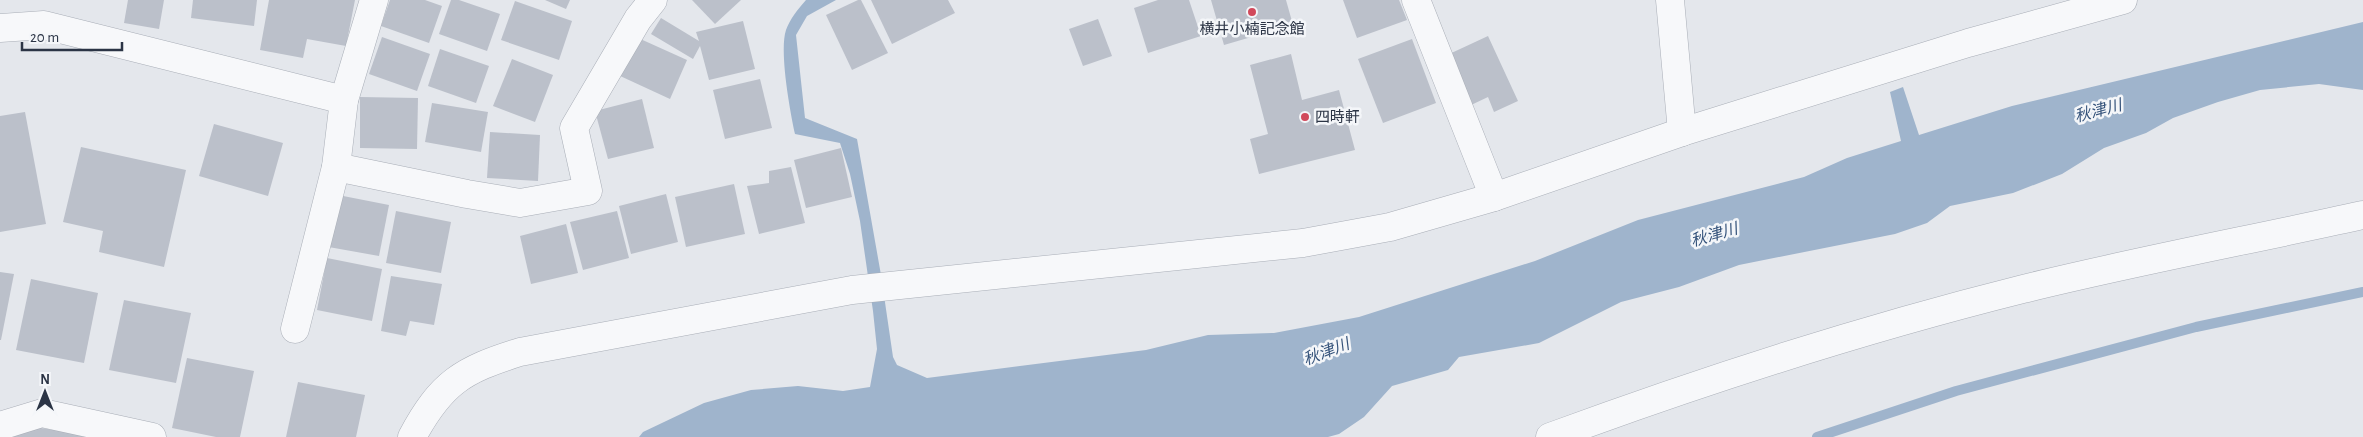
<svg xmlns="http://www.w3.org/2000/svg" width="2363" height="437" font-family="'Alegreya Sans','Noto Sans JP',sans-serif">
  <rect width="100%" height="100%" fill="#e4e7ec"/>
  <!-- water -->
  <path fill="#9fb4cc" d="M806,0h30l-29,16 -11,19 9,83 52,21 24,136 12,82 4,8 30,13 219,-28 62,-15 66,-2 85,-16 176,-56 103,-41 166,-43 43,-19 54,-17 -11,-49 13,-5 16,48 93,-29 351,-84v68l-44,-6 -59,6 -42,12 -45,16 -27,15 -42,15 -42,26 -49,19 -63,13 -23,17 -32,11 -156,31 -60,22 -58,15 -82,41 -80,14 -11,13 -56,16 -28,31 -25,17 -11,3h-689l4,-5 61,-29 47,-13 47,-4 45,5 27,-4 7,-38 -4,-38 -13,-90 -10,-47 -10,-31 -45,-9c-5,-23 -16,-83 -9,-104 4,-11 12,-21 20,-30z"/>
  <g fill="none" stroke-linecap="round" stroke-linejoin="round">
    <!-- stream -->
    <polyline stroke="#9fb4cc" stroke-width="10" points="1817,437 1956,391 2196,327 2363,292"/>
  </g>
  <!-- building -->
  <g fill="#bbc0ca">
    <polygon points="128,0 164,0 159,29 124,23"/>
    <polygon points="193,0 257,0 254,26 191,18"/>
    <polygon points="269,0 355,0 346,46 307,39 303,58 260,50"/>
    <polygon points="390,0 425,0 442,6 429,43 381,26"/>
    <polygon points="451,0 459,0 500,14 487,51 439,34"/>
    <polygon points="545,0 570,0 566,9"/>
    <polygon points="692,0 741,0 715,24"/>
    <polygon points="858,0 861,0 888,53 852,70 826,15"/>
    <polygon points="871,0 948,0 955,13 892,44"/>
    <polygon points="1158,0 1189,0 1201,36 1148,53 1134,8"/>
    <polygon points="1211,0 1286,0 1293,25 1224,45"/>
    <polygon points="1343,0 1399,0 1407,20 1357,38"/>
    <polygon points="515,1 572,21 559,60 501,40"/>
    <polygon points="661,18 699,41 696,32 743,21 755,69 709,80 700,46 693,59 651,34"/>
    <polygon points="1098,19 1112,56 1083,66 1069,29"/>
    <polygon points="1488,36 1518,101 1494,112 1488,97 1469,106 1445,56"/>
    <polygon points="382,37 430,54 417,91 369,74"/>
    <polygon points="636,37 687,60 670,99 618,75"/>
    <polygon points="1412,39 1436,103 1383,123 1358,59"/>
    <polygon points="440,49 489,66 476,103 428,86"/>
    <polygon points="1291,54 1302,100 1339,90 1355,150 1259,174 1250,139 1268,134 1250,65"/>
    <polygon points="512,59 553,75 535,122 493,106"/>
    <polygon points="760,79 772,128 725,139 713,90"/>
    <polygon points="360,97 418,98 417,149 360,148"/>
    <polygon points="642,99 654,148 608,159 595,111"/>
    <polygon points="432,103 488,112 481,152 425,142"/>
    <polygon points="25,112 46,224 0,232 0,116"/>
    <polygon points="214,124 283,143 268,196 199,176"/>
    <polygon points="490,132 540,135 538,181 487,178"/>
    <polygon points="81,147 186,170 164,267 99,252 103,231 63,222"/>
    <polygon points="841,148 852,197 806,208 794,160"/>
    <polygon points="791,167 805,223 759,234 747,186 769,183 769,171"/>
    <polygon points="734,184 745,234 686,247 675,197"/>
    <polygon points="333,194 389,205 379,256 323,246"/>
    <polygon points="666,194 678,242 631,254 619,206"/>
    <polygon points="396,211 451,222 441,273 386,263"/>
    <polygon points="617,211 629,258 583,270 570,222"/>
    <polygon points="566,224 578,273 531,284 520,236"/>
    <polygon points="327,258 382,269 372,321 317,310"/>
    <polygon points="0,272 14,274 1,340 0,340"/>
    <polygon points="391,276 442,284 434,325 410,321 406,336 381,331"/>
    <polygon points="31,279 98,293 84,363 16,350"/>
    <polygon points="124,300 191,313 176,383 109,370"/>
    <polygon points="187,358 254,371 240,437 216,437 172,428"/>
    <polygon points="298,382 365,395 356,437 286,437"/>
    <polygon points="14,424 94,436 94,437 12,437"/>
  </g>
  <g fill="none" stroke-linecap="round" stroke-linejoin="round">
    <!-- minor casing -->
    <g stroke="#a9aeb7" stroke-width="29">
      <g id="minor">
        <polyline points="1416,0 1494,197"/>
        <polyline points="1670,0 1682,132"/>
        <polyline points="0,28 44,25 344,100"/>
        <polyline points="336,167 467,194 520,203 588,191 574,128 638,19 653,0"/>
        <polyline points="295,329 336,167 344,100 374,0"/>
        <polyline points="0,426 42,413 152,437"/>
        <path d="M412,437c29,-54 50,-67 108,-85l332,-62 451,-47 87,-16 104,-30 188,-65 286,-89 155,-43"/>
        <path d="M1550,437c155,-57 313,-108 473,-148 113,-28 227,-49 340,-74"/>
      </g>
    </g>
    <!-- minor -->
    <use href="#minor" stroke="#f7f8fa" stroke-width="28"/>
  </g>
  <!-- markers -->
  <g fill="#d1495b" stroke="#f4f6f9" stroke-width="2">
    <circle cx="1252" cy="12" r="5"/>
    <circle cx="1305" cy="117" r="5"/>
  </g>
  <g text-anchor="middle" stroke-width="5" stroke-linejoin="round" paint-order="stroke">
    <!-- poi labels -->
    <g font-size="15" fill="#2b3445" stroke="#f4f6f9">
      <text x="1252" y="34">横井小楠記念館</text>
      <text x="1315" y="122" text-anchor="start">四時軒</text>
    </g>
    <!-- water labels -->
    <g font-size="16" font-style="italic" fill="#34527a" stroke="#f4f6f9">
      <text transform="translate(2098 110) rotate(-15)" y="6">秋津川</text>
      <text transform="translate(1714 234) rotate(-16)" y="6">秋津川</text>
      <text transform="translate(1326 351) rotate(-21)" y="6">秋津川</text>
    </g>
  </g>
  <!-- north arrow -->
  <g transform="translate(45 392)" stroke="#f4f6f9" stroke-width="4" paint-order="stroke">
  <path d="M0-4L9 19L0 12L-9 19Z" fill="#2b3445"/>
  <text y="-8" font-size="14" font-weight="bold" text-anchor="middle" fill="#2b3445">N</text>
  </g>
  <!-- scale -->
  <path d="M22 42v8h100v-8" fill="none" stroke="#2b3445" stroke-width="2.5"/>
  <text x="30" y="42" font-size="15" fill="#2b3445" stroke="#f4f6f9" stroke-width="4" paint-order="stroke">20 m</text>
</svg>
